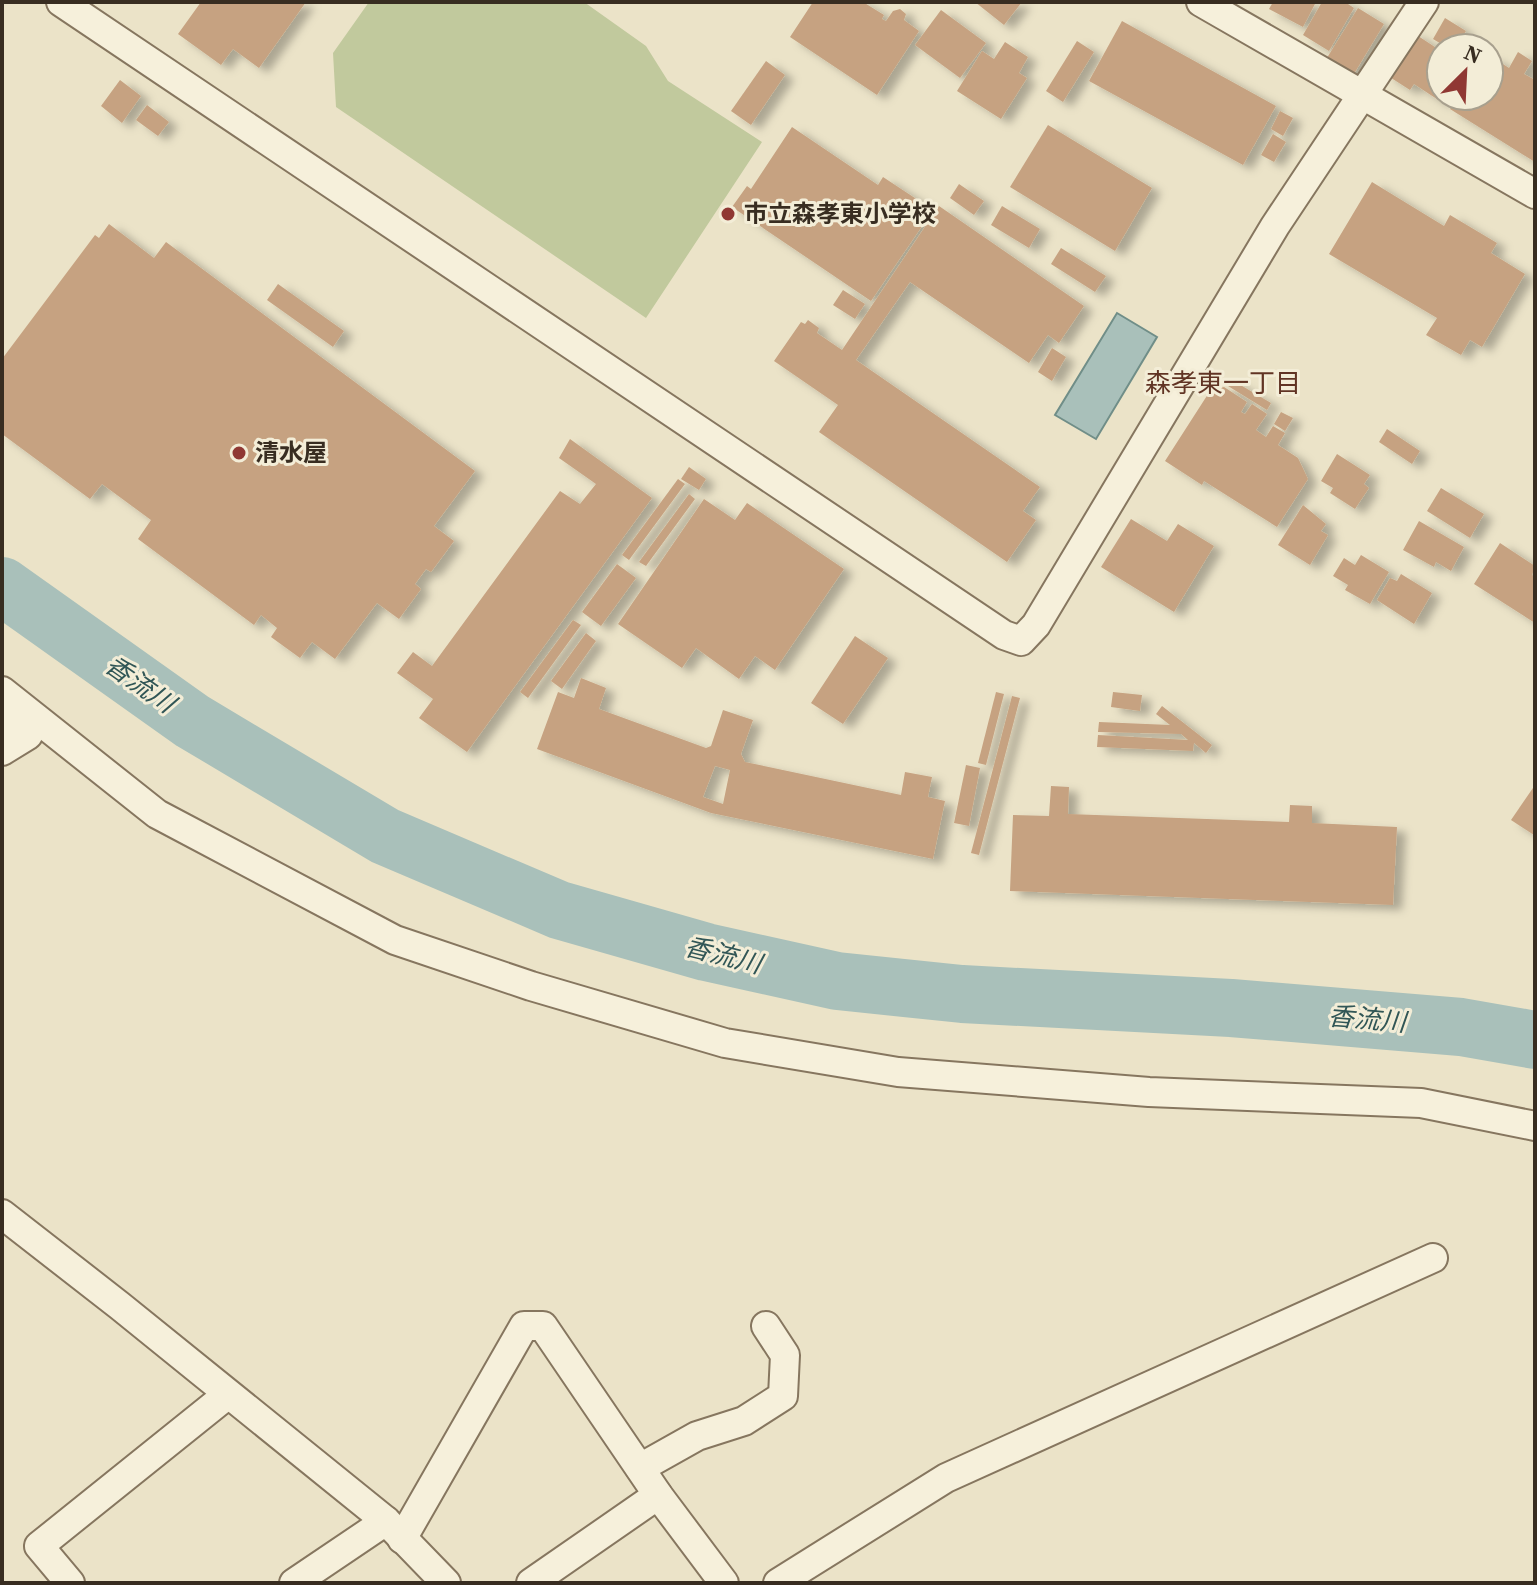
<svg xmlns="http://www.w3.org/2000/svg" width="1537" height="1585" font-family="'Source Serif 4','Noto Sans JP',serif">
  <defs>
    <filter id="shadow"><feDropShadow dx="9" dy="5" stdDeviation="4" flood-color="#0004"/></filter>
  </defs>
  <rect width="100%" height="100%" fill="#ebe3c8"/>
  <!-- green -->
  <polygon fill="#c1c99d" points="369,2 584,2 646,46 668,81 762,142 646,318 336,107 333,53"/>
  <!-- water -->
  <polygon fill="#a9c0ba" stroke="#708e88" stroke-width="2" points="1117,313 1157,337 1096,439 1055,415"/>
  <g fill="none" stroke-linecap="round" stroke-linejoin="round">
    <!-- river -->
    <polyline stroke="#a9c0ba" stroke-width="58" points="2,586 192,721 385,836 559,910 706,952 837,981 962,994 1231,1008 1461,1027 1535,1040"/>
  </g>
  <!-- building -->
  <g fill="#c6a281" fill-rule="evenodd" filter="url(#shadow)">
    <polygon points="201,2 306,2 259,68 233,49 221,65 178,34"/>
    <polygon points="813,2 863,2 884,15 882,19 886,21 893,11 900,9 906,14 904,20 919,31 877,95 790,37"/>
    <polygon points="975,2 1022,2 1004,25"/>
    <polygon points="1273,2 1316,2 1303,27 1269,9"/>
    <polygon points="1322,2 1345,2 1354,8 1329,51 1303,35"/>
    <polygon points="1358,8 1384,24 1352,77 1325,61"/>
    <polygon points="941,10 986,43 960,78 915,45"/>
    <polygon points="1445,18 1466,31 1455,48 1448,48 1433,39"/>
    <polygon points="1122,21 1276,106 1243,165 1089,81"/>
    <polygon points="1412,32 1441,51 1441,96 1447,96 1443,103 1414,84 1410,90 1385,74"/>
    <polygon points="1077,41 1094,52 1063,102 1046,91"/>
    <polygon points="1005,42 1028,57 1019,73 1027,78 1001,119 957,91 982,51 994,59"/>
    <polygon points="1518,52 1532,61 1524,74 1535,80 1535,162 1450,109 1458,96 1489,96 1489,55 1509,68"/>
    <polygon points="766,61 785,75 751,125 731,111"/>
    <polygon points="120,80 141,96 122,123 101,106"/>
    <polygon points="147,105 169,122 158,136 136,120"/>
    <polygon points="1280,111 1293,118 1283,136 1271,129"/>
    <polygon points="1048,125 1152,188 1115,251 1010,187"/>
    <polygon points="792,127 878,185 883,177 933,210 871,301 732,207 747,186 751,189"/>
    <polygon points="1273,134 1286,142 1274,162 1261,155"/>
    <polygon points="1372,182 1444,226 1450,215 1497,243 1491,253 1525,274 1482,347 1470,340 1461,355 1426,335 1437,318 1329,254"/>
    <polygon points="959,184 984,201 974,215 950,198"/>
    <polygon points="939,206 1084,306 1059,343 1048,335 1029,363 910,282 856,360 1040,487 1023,511 1036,520 1007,562 819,432 838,405 774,361 801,322 805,324 808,320 819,328 817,333 842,350"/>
    <polygon points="1002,206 1040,229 1029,248 991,225"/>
    <polygon points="109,224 154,258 166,242 475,471 434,526 454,541 431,572 426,569 415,584 421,589 399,619 377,603 335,659 312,642 300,658 271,637 277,628 261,615 254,625 138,539 151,520 102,484 90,499 2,434 2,359 95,235 99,238"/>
    <polygon points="1061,248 1106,276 1095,292 1051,264"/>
    <polygon points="278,284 344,331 333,347 267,300"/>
    <polygon points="843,290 865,304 855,319 833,305"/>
    <polygon points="1052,348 1066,357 1052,381 1038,372"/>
    <polygon points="1232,380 1271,403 1267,410 1228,386"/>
    <polygon points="1224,387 1247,402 1241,412 1245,414 1252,404 1267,414 1256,430 1266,437 1273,426 1285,433 1278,445 1298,458 1308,479 1277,527 1204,481 1202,485 1165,461 1210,391"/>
    <polygon points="1281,412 1293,418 1285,431 1274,424"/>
    <polygon points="1387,429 1420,451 1412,464 1379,442"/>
    <polygon points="570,439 652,498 467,752 419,718 433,699 397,673 413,652 432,666 560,491 580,504 596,484 559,458"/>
    <polygon points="1337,454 1370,475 1364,484 1369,488 1355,509 1330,493 1333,488 1321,481"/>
    <polygon points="689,467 706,479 699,490 681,479"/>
    <polygon points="678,479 685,484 629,560 622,555"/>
    <polygon points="1441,488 1484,514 1470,538 1427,511"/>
    <polygon points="689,494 695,499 646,566 639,562"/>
    <polygon points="704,499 735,520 747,503 844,569 775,670 755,656 739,679 696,648 682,668 618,624"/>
    <polygon points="1303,505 1326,524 1321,531 1328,535 1310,565 1278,545"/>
    <polygon points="1131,519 1167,541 1178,524 1214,546 1174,612 1101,567"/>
    <polygon points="1419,521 1464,547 1451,571 1436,562 1434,567 1403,550"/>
    <polygon points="1500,543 1535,566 1532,575 1535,577 1535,623 1474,584"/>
    <polygon points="1361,555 1389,572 1370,604 1345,590 1348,585 1333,576 1344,558 1355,565"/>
    <polygon points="617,564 636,578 601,626 582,612"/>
    <polygon points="1401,574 1432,593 1414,624 1377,600 1390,578 1397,581"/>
    <polygon points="573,620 581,625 528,698 520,692"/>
    <polygon points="586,633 596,641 562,689 551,681"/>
    <polygon points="855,636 888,658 843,724 811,703"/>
    <path d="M581,678l25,10 -7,21 107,39 5,-2 12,-36 30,10 -12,34 4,8 156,33 4,-23 27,5 -4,20 17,4 -12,58 -222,-46 -174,-64 21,-57 16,6zM715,766l15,4 -7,34 -20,-7z"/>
    <polygon points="996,692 1004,694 986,765 978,763"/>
    <polygon points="1113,692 1142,695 1140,711 1111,707"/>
    <polygon points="1012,696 1020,698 979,855 971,853"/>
    <polygon points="1162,706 1212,745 1206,753 1194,743 1193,751 1097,747 1098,735 1188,740 1181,734 1098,732 1099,722 1170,725 1156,714"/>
    <polygon points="966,765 980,768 969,826 954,823"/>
    <polygon points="1535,785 1535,833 1534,835 1511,820"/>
    <polygon points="1051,786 1069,787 1068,814 1289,822 1290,805 1312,806 1312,823 1397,827 1393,905 1010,891 1013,815 1049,816"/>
  </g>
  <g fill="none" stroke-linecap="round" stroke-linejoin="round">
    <!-- minor casing -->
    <g stroke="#86765f" stroke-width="32">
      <g id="minor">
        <polyline points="61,2 1004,635 1021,641 1036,625 1275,226 1424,2"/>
        <polyline points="1201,2 1535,194"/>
        <polyline points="2,691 157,814 395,940 531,986 725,1043 898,1072 1149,1092 1421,1103 1535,1126"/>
        <polyline points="2,715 28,735 2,751"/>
        <polyline points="2,1214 120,1306 386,1521 446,1583"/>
        <polyline points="640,1468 697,1436 744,1421 783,1396 785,1355 766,1326"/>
        <polyline points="402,1539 524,1326 543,1326 658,1495 724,1583"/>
        <polyline points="70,1583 39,1546 227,1395"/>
        <polyline points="294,1583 386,1521"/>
        <polyline points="531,1583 658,1495"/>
        <polyline points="778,1583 946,1478 1433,1258"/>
      </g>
    </g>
    <!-- minor -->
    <use href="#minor" stroke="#f6f0db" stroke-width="28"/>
  </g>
  <!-- markers -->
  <g fill="#903833" stroke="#f3edd7" stroke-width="3">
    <circle cx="728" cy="214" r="8"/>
    <circle cx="239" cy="453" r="8"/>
  </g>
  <g text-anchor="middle" stroke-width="6" stroke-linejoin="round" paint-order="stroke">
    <!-- poi labels -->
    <g font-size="24" font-weight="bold" fill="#382d21" stroke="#f3edd7" text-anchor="start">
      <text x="744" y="222">市立森孝東小学校</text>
      <text x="255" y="461">清水屋</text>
    </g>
    <!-- neighbourhood labels -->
    <g font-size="26" fill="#613424" stroke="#f3edd7">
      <text x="1223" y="392">森孝東一丁目</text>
    </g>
    <!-- water labels -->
    <g font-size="26" font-style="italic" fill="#315656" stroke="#f3edd7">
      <text transform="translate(140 684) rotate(35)" y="9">香流川</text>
      <text transform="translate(723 955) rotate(14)" y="9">香流川</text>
      <text transform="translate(1367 1019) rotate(5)" y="9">香流川</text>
    </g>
  </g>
  <!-- border -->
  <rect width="1537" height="1585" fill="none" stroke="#382d21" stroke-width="8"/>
  <!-- north arrow -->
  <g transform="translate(1465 72) rotate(24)"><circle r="38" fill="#f3edd7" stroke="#a8a08e" stroke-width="2"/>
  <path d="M0-6L14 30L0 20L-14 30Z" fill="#903833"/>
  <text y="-12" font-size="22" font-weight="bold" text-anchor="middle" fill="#382d21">N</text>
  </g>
</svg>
